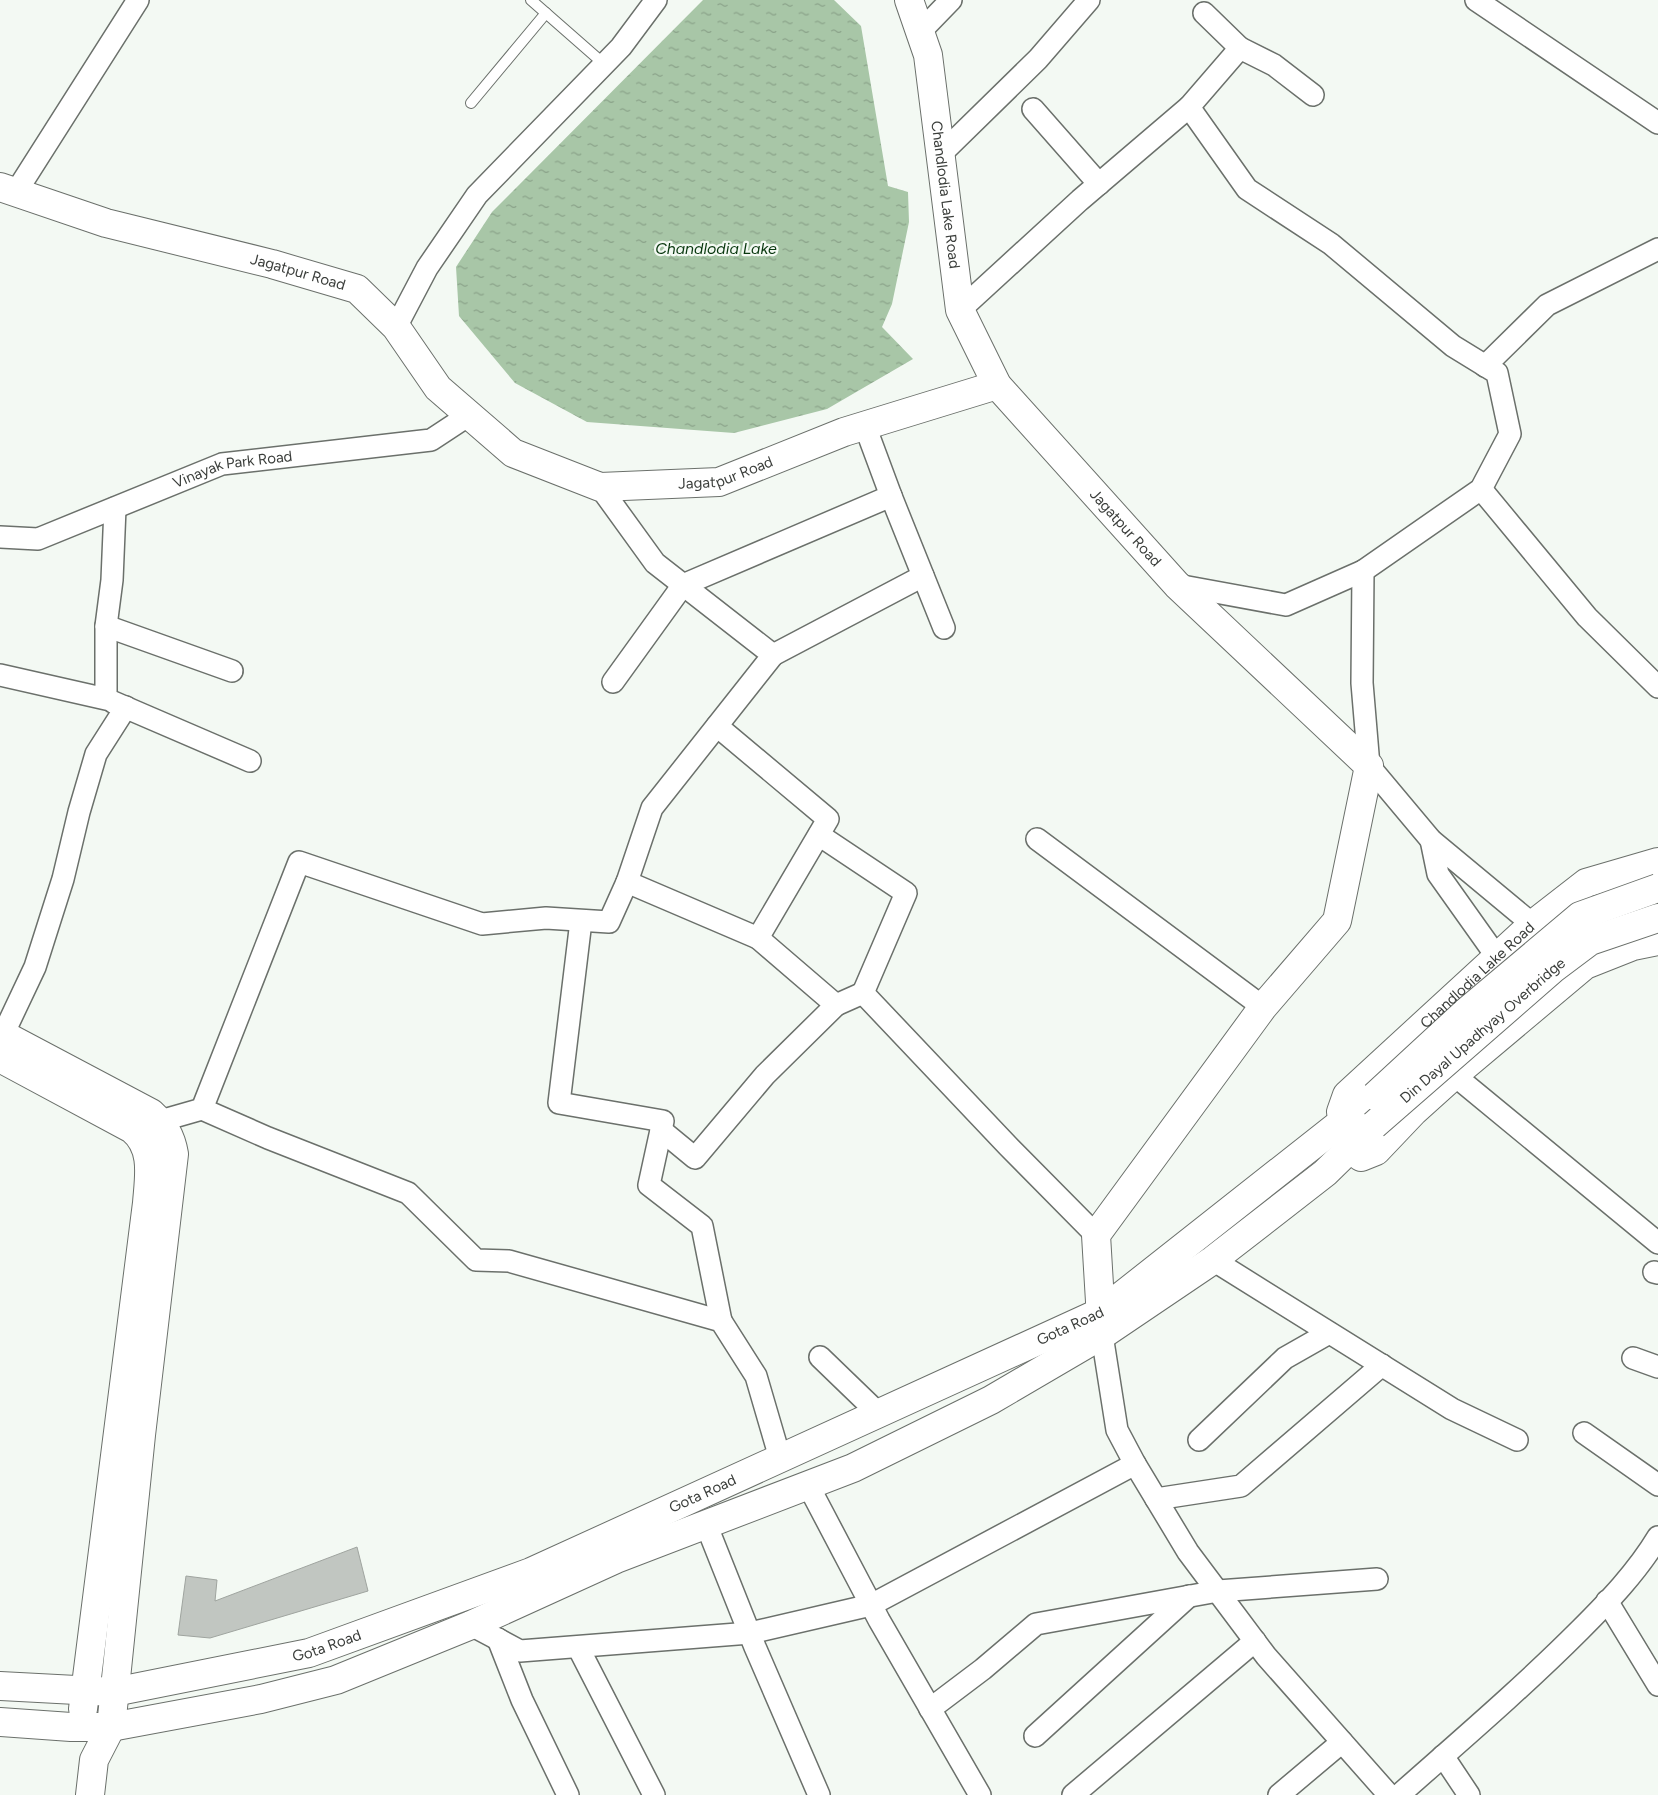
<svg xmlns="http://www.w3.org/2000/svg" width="1658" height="1795" font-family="Figtree,sans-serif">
  <defs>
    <pattern id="water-ripples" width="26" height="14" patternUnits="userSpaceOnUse" patternTransform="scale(1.25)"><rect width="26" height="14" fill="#a8c6a7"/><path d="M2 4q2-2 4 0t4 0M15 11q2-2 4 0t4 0" fill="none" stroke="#8aa289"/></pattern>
  </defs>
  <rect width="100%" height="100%" fill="#f3f9f3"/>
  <!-- water -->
  <polygon fill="url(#water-ripples)" points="703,0 834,0 861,26 888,186 908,192 909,222 892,304 882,327 913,359 827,409 734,433 587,422 515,383 459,316 456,267 492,212"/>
  <!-- building -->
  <polygon fill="#c1c6c1" stroke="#9fa49f" points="357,1547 368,1591 210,1638 178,1635 186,1576 217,1580 215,1601"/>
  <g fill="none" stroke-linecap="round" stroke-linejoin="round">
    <!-- lane casing -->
    <g stroke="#6b706b" stroke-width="12">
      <g id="lane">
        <polyline points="531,0 604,64"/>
        <polyline points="471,103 546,13"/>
      </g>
    </g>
    <!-- street casing -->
    <g stroke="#6b706b" stroke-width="24">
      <g id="street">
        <polyline points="1476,0 1658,123"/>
        <polyline points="1204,13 1240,48"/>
        <polyline points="920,32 951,0"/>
        <polyline points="1189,107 1240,48 1274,65 1313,95"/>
        <polyline points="1033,109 1099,184"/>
        <polyline points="941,154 1038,59 1089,0"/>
        <polyline points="16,192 138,0"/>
        <polyline points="960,310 1080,200 1189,107 1247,189 1331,244 1453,346 1497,373 1510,434 1481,489 1363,571 1286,605 1177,585"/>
        <polyline points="396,327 427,268 477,195 621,47 656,0"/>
        <polyline points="1485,366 1547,305 1658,249"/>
        <polyline points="1481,489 1587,617 1658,687"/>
        <polyline points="891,496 944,628"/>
        <path id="s1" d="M0,537l38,2 184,-75 209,-24 38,-25"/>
        <polyline points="1363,571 1362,683 1369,766 1431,840 1543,933"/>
        <polyline points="106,626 232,671"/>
        <polyline points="773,655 923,576"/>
        <polyline points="0,675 106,699 106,626 112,580 115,508"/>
        <polyline points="613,682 683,585 891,496 865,426"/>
        <polyline points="113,702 250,761"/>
        <polyline points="819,835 906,893 863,993"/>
        <polyline points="1037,839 1263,1007"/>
        <polyline points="1431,840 1438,874 1497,957"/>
        <polyline points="627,882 758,938 828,819 717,726"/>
        <polyline points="581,921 559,1103 663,1121 649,1185 702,1226 721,1321"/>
        <polyline points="758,938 836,1005 863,993 1008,1146 1096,1235"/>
        <polyline points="0,1041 35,967 63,879 79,812 96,754 126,707"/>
        <polyline points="1454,1075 1658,1243"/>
        <polyline points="202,1109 268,1138 408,1193 476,1260 509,1261 721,1321 756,1376 780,1458"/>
        <polyline points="160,1121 202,1109 299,862 482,924 546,918 609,922 627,882 652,808 773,655 655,563 600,487"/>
        <polyline points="661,1130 695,1158 765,1075 836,1005"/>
        <polyline points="1213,1260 1452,1409 1517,1440"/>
        <polyline points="1654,1272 1658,1273"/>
        <polyline points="1102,1335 1117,1430 1135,1464 1188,1552 1266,1656 1389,1795"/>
        <polyline points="820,1357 878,1413"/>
        <polyline points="1633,1358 1658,1367"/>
        <polyline points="1584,1433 1658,1485"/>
        <polyline points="1199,1440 1285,1358 1329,1333"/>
        <polyline points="808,1485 879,1620 980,1795"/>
        <polyline points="1156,1499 1241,1486 1382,1365"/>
        <polyline points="706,1524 755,1647 819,1795"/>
        <polyline points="1607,1601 1658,1685"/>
        <polyline points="471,1625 520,1651 750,1633 871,1605 1135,1464"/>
        <polyline points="498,1639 522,1700 568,1795"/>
        <polyline points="578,1647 654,1795"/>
        <polyline points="930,1709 983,1669 1036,1624 1218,1591 1377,1579"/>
        <polyline points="1035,1736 1189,1596"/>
        <polyline points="1443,1756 1469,1795"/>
        <polyline points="1073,1795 1255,1641"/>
        <polyline points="1279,1795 1342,1742"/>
        <path d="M1399,1795c61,-54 123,-107 181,-165 28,-28 57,-58 78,-93"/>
      </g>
    </g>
    <!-- secondary casing -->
    <g stroke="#6b706b" stroke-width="30">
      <g id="secondary">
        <path id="s2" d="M909,0l19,55 32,255 37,75 180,200 192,181 -32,155 -74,86 -167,228 6,100"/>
        <path id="s3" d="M0,187l106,36 166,41 85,25 39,38 42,61 75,65 87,34 119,-5 125,-50 153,-47"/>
        <path d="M0,1033l151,80c13,12 20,23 23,41l-33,281 -30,292 -17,33 -4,35"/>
        <path d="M0,1058l132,71c23,19 17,48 15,74l-64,506"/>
        <path id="s4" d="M1341,1112l6,-17 185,-170 54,-42 72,-21"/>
        <polyline points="1361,1157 1376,1151 1414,1111 1454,1075 1585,965 1633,946 1658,941"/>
        <path id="s5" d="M0,1686l114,6 195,-39 222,-81 570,-260 274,-216"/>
        <polyline points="0,1722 71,1727 111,1727 261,1699 336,1680 471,1625 616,1559 853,1468 991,1400 1102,1335 1213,1260 1325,1173 1374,1125"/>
      </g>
    </g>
    <!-- lane -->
    <use href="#lane" stroke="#fff" stroke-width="10"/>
    <!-- street -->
    <use href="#street" stroke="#fff" stroke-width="21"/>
    <!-- secondary -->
    <use href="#secondary" stroke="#fff" stroke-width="28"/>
    <!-- secondary-bridge casing -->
    <g stroke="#6b706b" stroke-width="30" stroke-linecap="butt">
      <g id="secondary-bridge">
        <polyline points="1375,1096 1466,1012 1580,916 1658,888"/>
        <path id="s6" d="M1374,1125l180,-157 36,-27 68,-23"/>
      </g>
    </g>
    <!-- secondary-bridge -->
    <use href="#secondary-bridge" stroke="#fff" stroke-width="28"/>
  </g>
  <g text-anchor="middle" stroke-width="4.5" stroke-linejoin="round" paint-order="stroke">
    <!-- street labels -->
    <g font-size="15" fill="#3b3e3b" stroke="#f3f9f3">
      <text dy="5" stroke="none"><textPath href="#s2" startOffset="199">Chandlodia Lake Road</textPath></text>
      <text dy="5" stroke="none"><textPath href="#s3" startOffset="310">Jagatpur Road</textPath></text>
      <text dy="5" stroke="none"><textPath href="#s1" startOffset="246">Vinayak Park Road</textPath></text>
      <text dy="5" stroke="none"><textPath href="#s3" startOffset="820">Jagatpur Road</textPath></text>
      <text dy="5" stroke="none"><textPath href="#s2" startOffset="591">Jagatpur Road</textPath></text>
      <text dy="5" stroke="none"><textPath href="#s4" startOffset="195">Chandlodia Lake Road</textPath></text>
      <text dy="5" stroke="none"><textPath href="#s6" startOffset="144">Din Dayal Upadhyay Overbridge</textPath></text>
      <text dy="5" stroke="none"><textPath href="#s5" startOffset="1142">Gota Road</textPath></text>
      <text dy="5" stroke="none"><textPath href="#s5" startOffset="738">Gota Road</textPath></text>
      <text dy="5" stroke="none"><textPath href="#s5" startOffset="332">Gota Road</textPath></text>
    </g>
    <!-- water labels -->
    <g font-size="16" font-style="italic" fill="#08370e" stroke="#f3f9f3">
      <text x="716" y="254">Chandlodia Lake</text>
    </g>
  </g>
</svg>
